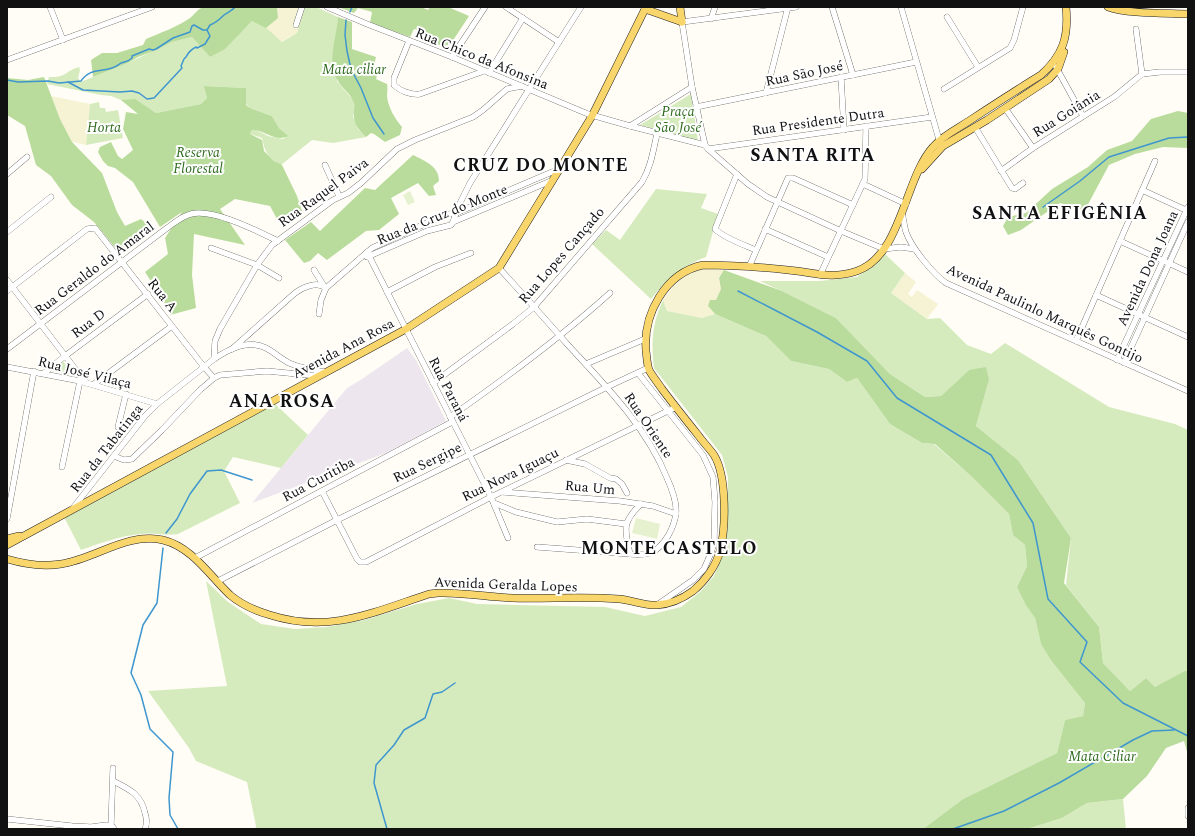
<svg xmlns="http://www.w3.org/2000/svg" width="1195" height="836" font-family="Spectral,serif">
  <rect width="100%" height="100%" fill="#fffdf5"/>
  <!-- industrial -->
  <polygon fill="#eee6ef" points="407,348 416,360 446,421 386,453 252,503 347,388 362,379"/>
  <!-- farmland -->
  <g fill="#f6f3d4">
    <polygon points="277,7 305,7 297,33 281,42 266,28 278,18"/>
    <polygon points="51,96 90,104 86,145 72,142 60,119"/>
    <polygon points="703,268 724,270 719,278 721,289 716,300 708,306 715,314 702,318 667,311 663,300 673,287 685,276"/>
    <polygon points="905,273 916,282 908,294 912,297 917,290 938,304 927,319 891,293"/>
  </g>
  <!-- green -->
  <g fill="#d5ebbd">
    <path d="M305,7h11l22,10 -1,64 16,19 2,8 -2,8 5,13 8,8 -33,6 -21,-3 -31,25c-13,-7 -16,-13 -19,-27l-12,-4 2,-4h4l12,6 15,3 4,-3 -8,-8 -7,-12 -22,-8 -4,-4v-16l-41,-2 2,12 -6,6 -45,9 -21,-13h-14l-10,-4 -10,-1 -54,-11 2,-7c17,1 16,-6 30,-10l1,3 -2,8 3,4 12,-5 35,-14 44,-21 20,-5 18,20 31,-25 11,-11 11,4 19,17 15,-9z"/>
    <polygon points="691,94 698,141 640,125"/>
    <polygon points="99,102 100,108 105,108 106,112 118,110 123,138 86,145 90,104"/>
    <path d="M656,189l51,5 -6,14 17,6 -12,43c-21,7 -41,24 -55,42l-59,-55 14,-14 14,10z"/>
    <polygon points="885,254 905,273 891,293 927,319 940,318 967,345 991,354 1005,343 1109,407 1175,424 1188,430 1188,673 1155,687 1146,678 1130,691 1103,663 1099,627 1066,585 1071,538 1018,460 976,426 989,380 969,370 941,396 925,397 890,374 836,318 784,292 760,281 820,281 857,277 871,267"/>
    <path d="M663,300l4,11 35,7 13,-4 51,22 25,25 38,8 18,13 10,-4 33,46 32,19 12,1 37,32 38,38 4,21 12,10 2,21 -10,21 18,31 6,26 44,59 -2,13 -18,4 -8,33 -94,46 -40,30h-668l1,-3 -9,-44 -51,-21 -7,-13 -41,-57 79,-5 -21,-105 22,21 33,22 34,5 32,-2 37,-7 53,-16 32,-6 28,6 128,3 40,9 36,-9 19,-15 14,-16 13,-32 1,-67 -6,-22 -68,-87c-3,-26 -2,-44 9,-68z"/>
    <polygon points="62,360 74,374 50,371"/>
    <path d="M274,403l34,32 -27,33 -48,-11 -9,14 16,32 -62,31c-13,2 -25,-2 -37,0 -21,2 -41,9 -60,16l-17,-33z"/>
    <polygon points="1123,799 1126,829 1027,829 1062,818 1087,803"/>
  </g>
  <!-- forest -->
  <g fill="#b9dc9c">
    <path d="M205,7h72l1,11 -12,10 -14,-7 -27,28 -15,8 -18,-20 -20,5 -18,9 -16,6 -10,6 -35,14 -2,-17 11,-7h15l26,-8 3,-6c14,-6 31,-12 44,-21 5,-4 8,-10 15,-11z"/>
    <polygon points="338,7 421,7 428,10 430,7 448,7 469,16 450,45 436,45 419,30 414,29 410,37 370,23 372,12 358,8 354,13"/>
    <path d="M338,17l14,5v27l24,8 -3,12 5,3 -2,7 11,5c1,4 0,8 0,12 1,11 8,23 15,31l-2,8 -15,7 -11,-8 -3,-1 -5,4c-6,-6 -12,-12 -12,-21 -1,-5 2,-10 -1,-15 -3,-8 -11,-13 -15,-20 -12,-19 -1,-44 0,-64z"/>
    <polygon points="44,77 60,119 72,142 102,173 117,212 125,226 141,219 151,227 121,255 94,222 72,205 51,176 36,165 25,126 7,115 7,78 28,80"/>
    <path d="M204,86l42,2v17l4,3 22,8 7,12 9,8c-13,7 -24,-7 -36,-6l-2,4 12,6 2,11 10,10 8,4 15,31 6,18 -19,6 -7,-1 -7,-13 -35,-7 -15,10 25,36 -51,-11 -2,41 4,33 -26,7 -16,-29 -9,-14 23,-18 -3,-16 17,-26 -22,15 -27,-45 -18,-14 -7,-2 -5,-5 -5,-9 2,-5 11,-5 7,14 4,3 11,-9 -10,-21 3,-17 12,2 -17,-14 14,-1 21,14 45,-9 6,-6z"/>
    <polygon points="1178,111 1188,113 1188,148 1163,147 1135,154 1109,165 1085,210 1060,203 1021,230 1008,235 1003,226 1008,217 1026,213 1052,189 1088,167 1107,150 1132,141 1151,119"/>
    <path d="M413,155c12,6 26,11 26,26l-6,5 3,9 -7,1 -11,-13 -27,15 8,16 -20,16 -13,1 -39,29 -9,-7 -8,8 -6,2 -19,-23 26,-18 9,9 45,-43 10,2z"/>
    <polygon points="724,270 782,291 836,318 890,374 925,397 941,396 969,370 986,367 989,380 976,426 1018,460 1071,538 1064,583 1099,627 1103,663 1130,691 1146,678 1155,687 1185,671 1188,671 1188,755 1184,741 1166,748 1147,776 1123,799 1087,803 1062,818 1027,829 923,829 963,799 1057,753 1065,720 1083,716 1085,703 1051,660 1041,644 1035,618 1026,605 1017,587 1027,566 1025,545 1013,535 1009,514 971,476 935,444 922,443 890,424 857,378 847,382 829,369 791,361 766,336 715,314 708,306 710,300 716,300 721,289 719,278"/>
  </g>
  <!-- pitch -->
  <g fill="#e6f2cf">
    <polygon points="410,191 415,202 408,205 403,195"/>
    <polygon points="636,518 660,524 657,539 632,533"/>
  </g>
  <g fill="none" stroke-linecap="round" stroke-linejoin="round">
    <!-- stream -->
    <g stroke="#3f96cf" stroke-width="1.5">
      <polyline points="350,12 352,7"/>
      <polyline points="346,20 345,35 347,51 351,69 361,88 373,118 384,134"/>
      <path d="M7,80l11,2 30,-1 11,2 22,-2c9,-13 19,-9 31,-13 4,-1 6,-3 9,-5 5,-2 7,-1 11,-5v-2l17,-7 4,1 3,-1 17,-11 17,-6 2,-6 2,-1 9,5h4"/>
      <path d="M68,82l15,8 37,2 12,-1 7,2 8,6 7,-1 28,-30 -1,-2 3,-7 2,-2c2,-4 6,-8 10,-10l1,1 8,-4 5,-8 -3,-6 3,-5c6,-2 10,-6 14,-10 4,-3 8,-4 11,-8"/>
      <polyline points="1043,207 1080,181 1109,157 1169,138 1188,137"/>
      <polyline points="738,291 817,332 867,361 897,398 991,455 1033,523 1048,599 1087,642 1080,662 1123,703 1188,736"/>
      <polyline points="166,533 177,519 190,494 207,471 221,470 252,480"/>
      <polyline points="163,548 157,603 143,625 131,673 141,695 150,729 173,752 169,798 170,815 178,829"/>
      <polyline points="387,829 374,783 376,765 394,745 404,730 425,718 433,694 442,692 455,683"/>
      <polyline points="953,829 1004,811 1059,783 1133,740 1152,731 1174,730"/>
    </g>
    <!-- minor casing -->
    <g stroke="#444" stroke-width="6">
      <g id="minor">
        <polyline points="50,7 63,40"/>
        <polyline points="327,7 367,24 452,57 588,114 630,126"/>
        <polyline points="506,7 559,42"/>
        <polyline points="796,7 682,22 692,87 705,145 708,149 748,184 767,197 841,231 884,249 901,247 914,249"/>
        <polyline points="832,7 853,75"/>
        <polyline points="901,7 940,143"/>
        <polyline points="947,17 978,67"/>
        <polyline points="711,19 715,7"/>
        <polyline points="296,25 302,7"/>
        <polyline points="1136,29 1142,74"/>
        <path d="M409,41l-15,37v7c6,6 17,10 26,9l64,-23"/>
        <polyline points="452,57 485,7"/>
        <polyline points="7,60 152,7"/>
        <polyline points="1056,67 1083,116"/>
        <polyline points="489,73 523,18"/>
        <polyline points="1142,74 1160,72 1188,72"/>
        <polyline points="841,77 844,130"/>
        <polyline points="692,87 630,126 705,145"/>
        <polyline points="944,89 1010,48 1014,40 1023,7"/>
        <polyline points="766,93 788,7"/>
        <polyline points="696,107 916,62"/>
        <polyline points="1005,108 1033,148"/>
        <polyline points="975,127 1012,188 1015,189 1023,183"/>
        <polyline points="708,149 932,117"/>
        <polyline points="325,165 339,196"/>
        <polyline points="1001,171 1033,148 1114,97 1142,74"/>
        <polyline points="7,174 27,157"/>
        <path d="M737,174l-22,55c9,9 29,16 41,21"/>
        <polyline points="863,184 906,204"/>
        <polyline points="1142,190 1188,211"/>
        <path d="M902,213c2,7 2,13 4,19 5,15 27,42 40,51l242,108"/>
        <polyline points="453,222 459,205 470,183 581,7"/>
        <polyline points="765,229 828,257"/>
        <polyline points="7,232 51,197"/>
        <polyline points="1120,241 1188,272"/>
        <polyline points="211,248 257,265 279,278"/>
        <polyline points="367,252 491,497 508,538"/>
        <polyline points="367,257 427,231 451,225 453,222 553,180"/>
        <polyline points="749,267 788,178 793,178 853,205"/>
        <path d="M499,268c23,25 46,51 69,77 37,40 78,81 99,133 5,11 10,23 9,35 -1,9 -4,16 -8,23 -11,17 -19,20 -38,18 -5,-24 -9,-31 11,-50"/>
        <polyline points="314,270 324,286"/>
        <polyline points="820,275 865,179 866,126"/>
        <polyline points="7,280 86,383"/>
        <polyline points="7,291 87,229 95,228 204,367 214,378"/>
        <polyline points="387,292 435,267 471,253"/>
        <polyline points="1096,295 1188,337"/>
        <polyline points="319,314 321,300 326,288"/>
        <polyline points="1076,341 1155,161"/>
        <path d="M7,349l160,-121c7,-5 15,-12 24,-14 22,-6 66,17 87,27"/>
        <path d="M232,349l63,-56c8,-6 22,-12 31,-5l46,-40 57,-26 20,-8 7,-1 103,-44"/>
        <polyline points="214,359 215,341 220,329 257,265 272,245 333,200 348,193 361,183 397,149 415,140 473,117 483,110 507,89 522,86"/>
        <polyline points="1117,360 1188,207"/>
        <polyline points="1124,363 1188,222"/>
        <polyline points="586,364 645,339"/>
        <polyline points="7,367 80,381 157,404"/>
        <polyline points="44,373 65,356 148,294"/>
        <polyline points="638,373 703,455 713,477 715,502 714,543 711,553 704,569 693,580 657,605"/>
        <path d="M433,383l80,-59 21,-17 108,-125c9,-15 11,-31 15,-48"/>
        <polyline points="94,384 172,326"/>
        <path d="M450,417c56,-39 110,-79 160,-124"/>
        <polyline points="118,427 126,394"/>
        <polyline points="114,456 124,460 132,459 162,430 200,390 214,378 220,375 267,371 318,376"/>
        <polyline points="566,460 585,464 610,478 616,479 622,484 627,493"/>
        <polyline points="62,467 80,381"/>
        <polyline points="322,491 357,559 360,562 366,562 491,497 676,407"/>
        <polyline points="502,492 620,501 653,506 676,514"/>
        <polyline points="494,503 516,512 557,522 587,519 626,524"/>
        <path d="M73,508l72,-92 12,-12 57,-45c15,-10 34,-20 52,-11 8,4 15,11 23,15 11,5 24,7 36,9"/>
        <polyline points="7,519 34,371"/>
        <polyline points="537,547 630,554"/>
        <polyline points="195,558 452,422"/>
        <polyline points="218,581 337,520 607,387 648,368"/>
        <path d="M113,781c16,8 28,13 32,32 2,6 2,11 0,16"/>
        <polyline points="1188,808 1188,816"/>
        <polyline points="7,819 72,826 91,827 106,825 113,827 114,829"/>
        <polyline points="111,826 113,768"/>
      </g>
    </g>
    <!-- major casing -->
    <g stroke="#222" stroke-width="8">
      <g id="major">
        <polyline points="680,7 682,22"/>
        <path d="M1108,7c18,7 59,6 80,7"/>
        <polyline points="645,9 682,22"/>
        <polyline points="922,169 943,146 987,120 1049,79 1058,69 1064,52"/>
        <polyline points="7,539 19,536"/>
        <polyline points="7,545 406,329 499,268 592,116 646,7"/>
        <path d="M7,559c17,5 36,8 54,5 34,-5 66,-32 102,-24 29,7 47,36 67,55 12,10 26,16 40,20 59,19 104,-3 159,-21l9,-1c24,-1 49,4 74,5 35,1 72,-2 107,1 13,1 26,7 38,6 14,-1 25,-6 36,-14 12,-10 23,-25 27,-40 6,-23 7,-75 -6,-96 -5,-7 -11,-13 -16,-20 -12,-15 -24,-30 -36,-46 -4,-6 -9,-12 -13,-19 -2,-6 -2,-12 -3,-19 -3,-37 19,-78 57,-86 28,0 57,2 85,5 26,2 42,10 69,1 45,-16 47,-92 76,-124 10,-12 26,-19 39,-28 23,-15 46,-30 69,-44 22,-20 28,-38 25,-68"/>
      </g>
    </g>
    <!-- minor -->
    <use href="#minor" stroke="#fff" stroke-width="5.5"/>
    <!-- major -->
    <use href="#major" stroke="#f9d66b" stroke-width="7"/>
  </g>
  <g text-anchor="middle" stroke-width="4" stroke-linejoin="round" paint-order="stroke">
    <!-- street labels -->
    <g font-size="14" fill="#111" stroke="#fff">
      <text transform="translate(482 58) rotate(22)" y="5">Rua Chico da Afonsina</text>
      <text transform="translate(804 73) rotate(-12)" y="5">Rua São José</text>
      <text transform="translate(1066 113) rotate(-32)" y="5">Rua Goiânia</text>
      <text transform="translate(818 121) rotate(-8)" y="5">Rua Presidente Dutra</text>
      <text transform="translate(323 192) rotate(-36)" y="5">Rua Raquel Paiva</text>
      <text transform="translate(442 214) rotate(-22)" y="5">Rua da Cruz do Monte</text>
      <text transform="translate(561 255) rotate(-49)" y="5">Rua Lopes Cançado</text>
      <text transform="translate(94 268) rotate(-37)" y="5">Rua Geraldo do Amaral</text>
      <text transform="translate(1147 268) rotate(-65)" y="5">Avenida Dona Joana</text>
      <text transform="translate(163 295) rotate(52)" y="5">Rua A</text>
      <text transform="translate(1045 313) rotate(25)" y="5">Avenida Paulinlo Marquês Gontijo</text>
      <text transform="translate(88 323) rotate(-37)" y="5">Rua D</text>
      <text transform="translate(343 348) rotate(-28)" y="5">Avenida Ana Rosa</text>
      <text transform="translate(85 372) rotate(14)" y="5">Rua José Vilaça</text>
      <text transform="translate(449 389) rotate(63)" y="5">Rua Paraná</text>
      <text transform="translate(649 425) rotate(56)" y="5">Rua Oriente</text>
      <text transform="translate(106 448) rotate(-52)" y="5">Rua da Tabatinga</text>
      <text transform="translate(427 462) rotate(-26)" y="5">Rua Sergipe</text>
      <text transform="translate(510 474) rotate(-26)" y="5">Rua Nova Iguaçu</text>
      <text transform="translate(318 479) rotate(-28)" y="5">Rua Curitiba</text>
      <text transform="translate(590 487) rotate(5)" y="5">Rua Um</text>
      <text transform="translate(506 584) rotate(2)" y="5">Avenida Geralda Lopes</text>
    </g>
    <!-- park labels -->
    <g font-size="14" font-style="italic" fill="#2f6b1f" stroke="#fff">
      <text x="354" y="74">Mata ciliar</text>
      <text x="678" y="116">Praça<tspan x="678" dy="16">São José</tspan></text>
      <text x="104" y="132">Horta</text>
      <text x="198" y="157">Reserva<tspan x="198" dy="16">Florestal</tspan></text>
      <text x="1102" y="761">Mata Ciliar</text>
    </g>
    <!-- district labels -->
    <g font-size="18" font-weight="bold" letter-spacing="1" fill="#111" stroke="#fff">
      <text x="813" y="161">SANTA RITA</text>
      <text x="541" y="171">CRUZ DO MONTE</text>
      <text x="1060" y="219">SANTA EFIGÊNIA</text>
      <text x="282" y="407">ANA ROSA</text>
      <text x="669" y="554">MONTE CASTELO</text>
    </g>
  </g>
  <!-- border -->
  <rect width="1195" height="836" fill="none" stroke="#111111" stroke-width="16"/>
</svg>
